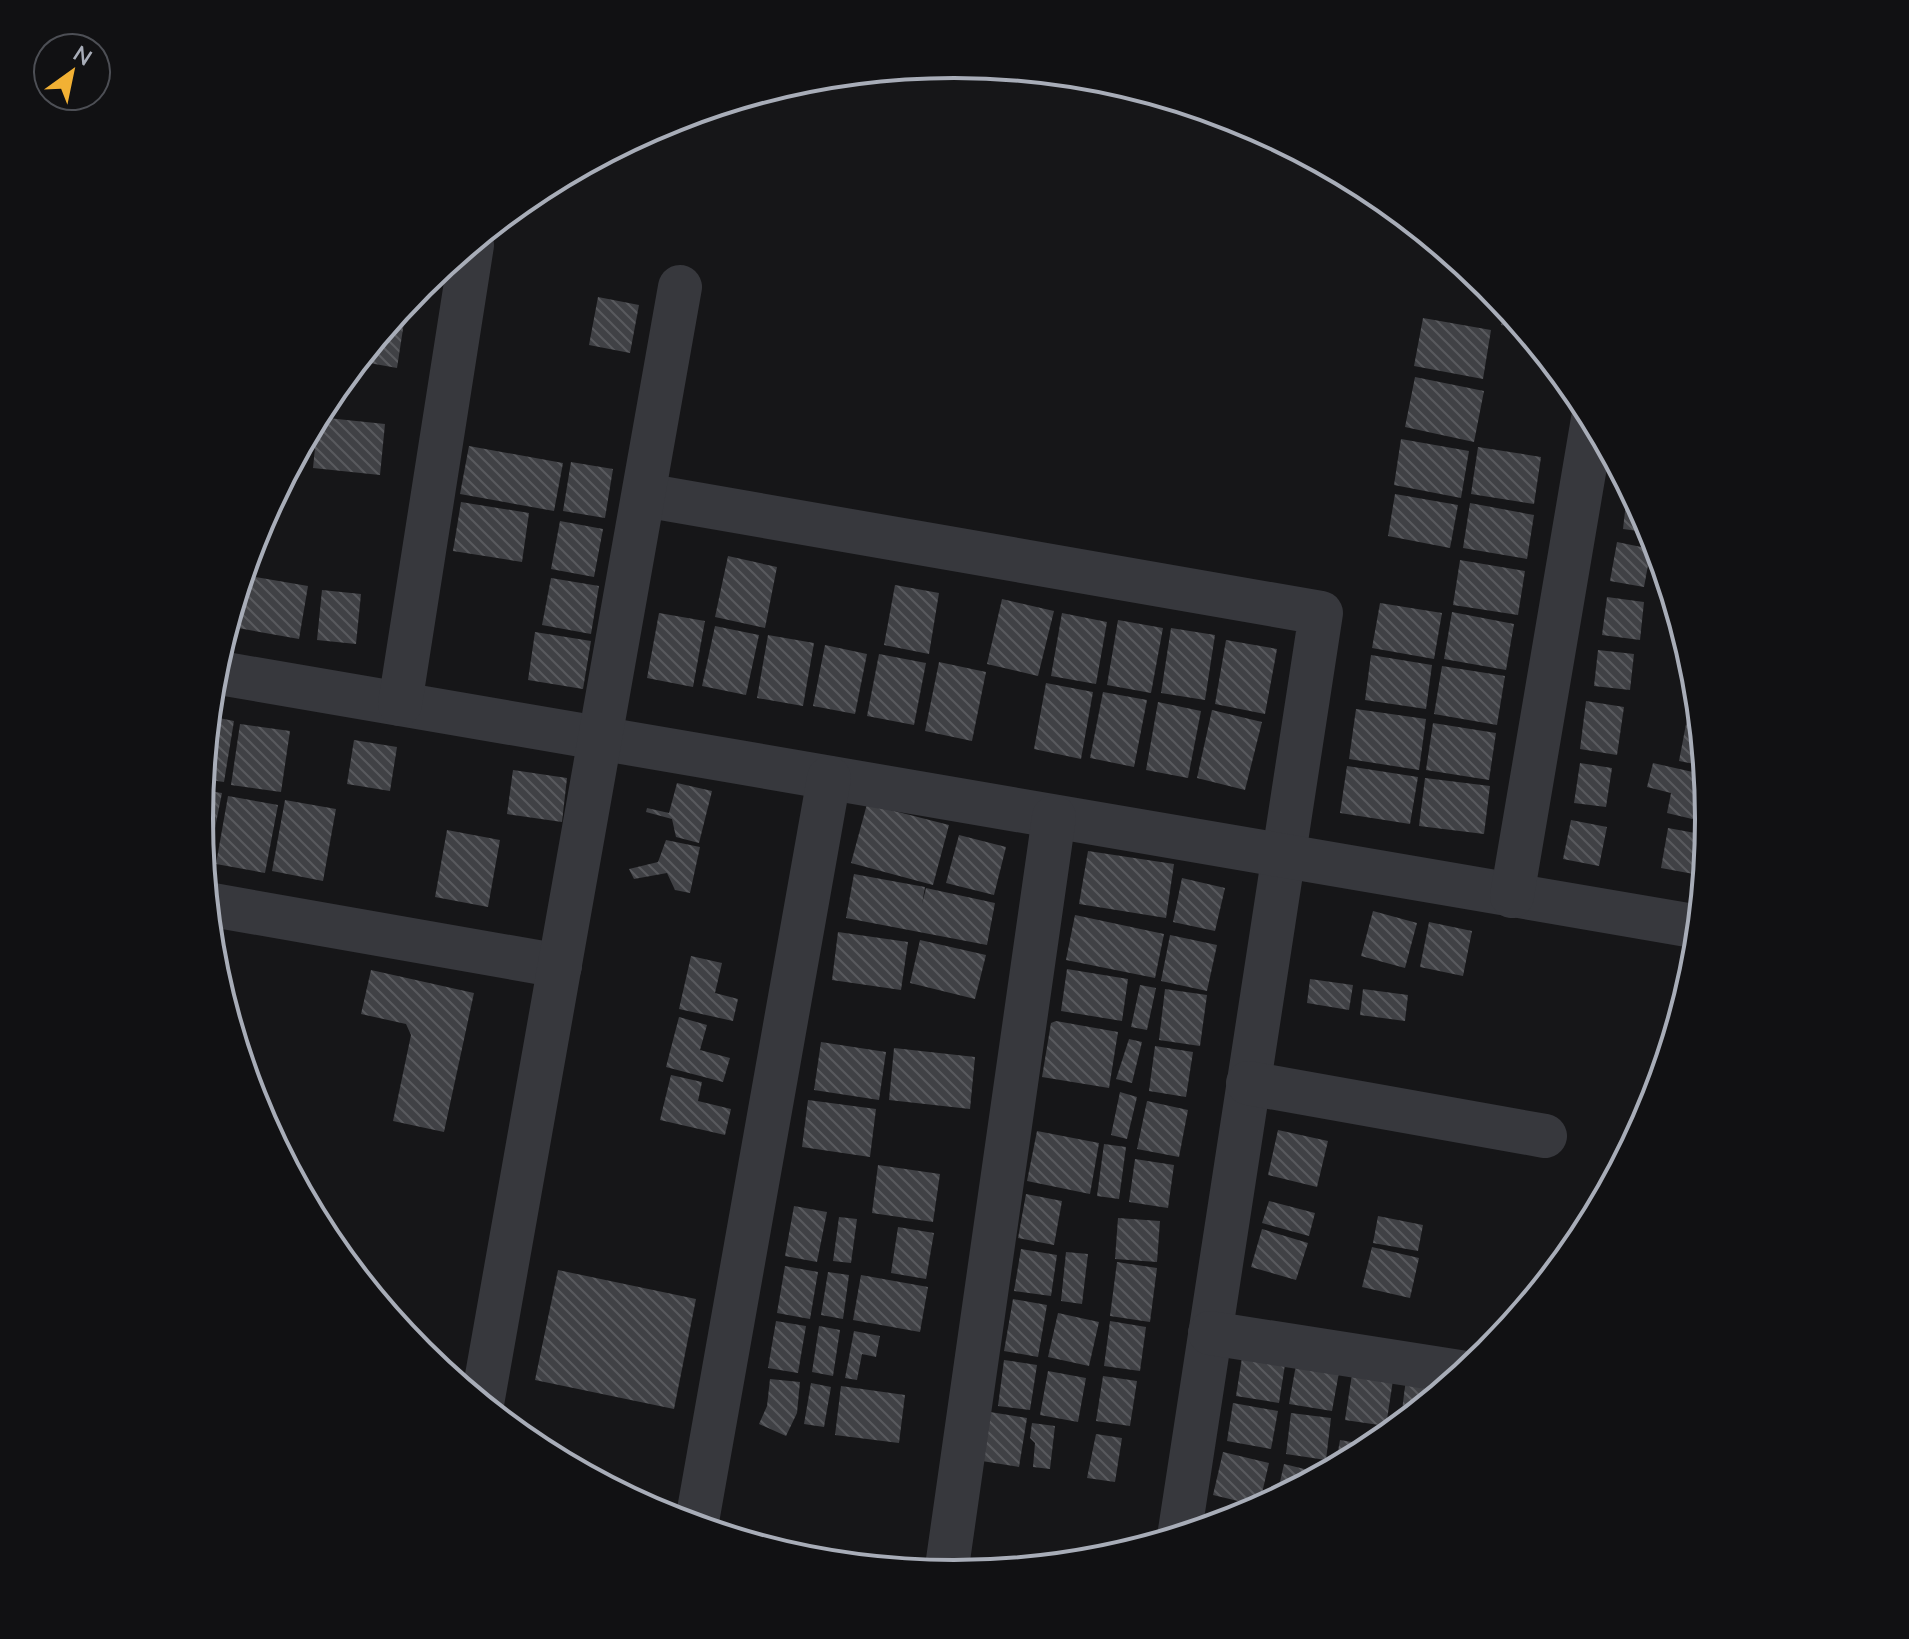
<svg xmlns="http://www.w3.org/2000/svg" width="1909" height="1639" font-family="Mulish,sans-serif">
  <defs>
    <pattern id="building-back-hatch" width="6" height="6" patternUnits="userSpaceOnUse" patternTransform="scale(2)"><rect width="6" height="6" fill="#404145"/><path d="M-1 5l2 2M0 0l6 6M5-1l2 2" fill="none" stroke="#595a5e"/></pattern>
  </defs>
  <rect width="100%" height="100%" fill="#161618"/>
  <!-- building -->
  <g fill="url(#building-back-hatch)">
    <polygon points="598,297 639,305 630,353 589,345"/>
    <polygon points="1505,304 1525,329 1501,325"/>
    <polygon points="396,315 405,316 397,368 358,361"/>
    <polygon points="1423,318 1491,330 1483,379 1414,366"/>
    <polygon points="1415,377 1484,391 1474,442 1405,427"/>
    <polygon points="318,417 385,424 380,475 313,468"/>
    <polygon points="1401,439 1469,451 1461,498 1394,485"/>
    <polygon points="469,446 563,463 554,511 460,494"/>
    <polygon points="1478,447 1541,457 1534,504 1471,494"/>
    <polygon points="571,462 613,469 605,518 563,511"/>
    <polygon points="1628,485 1653,531 1653,533 1623,529"/>
    <polygon points="1395,494 1458,505 1450,548 1388,536"/>
    <polygon points="461,502 529,513 522,562 453,551"/>
    <polygon points="1470,503 1534,515 1527,559 1463,548"/>
    <polygon points="560,521 603,529 594,577 551,569"/>
    <polygon points="1617,542 1651,549 1644,587 1610,581"/>
    <polygon points="728,556 777,567 765,628 715,617"/>
    <polygon points="1460,560 1525,571 1518,615 1453,605"/>
    <polygon points="243,575 308,586 299,639 227,626"/>
    <polygon points="551,578 599,586 591,634 542,625"/>
    <polygon points="895,585 939,593 929,654 884,645"/>
    <polygon points="322,590 361,594 356,644 317,640"/>
    <polygon points="1607,597 1644,602 1640,640 1602,635"/>
    <polygon points="1002,599 1054,611 1038,676 987,664"/>
    <polygon points="1380,603 1442,613 1434,659 1372,648"/>
    <polygon points="1452,612 1514,624 1506,670 1444,659"/>
    <polygon points="659,613 705,621 693,687 647,678"/>
    <polygon points="1062,613 1107,622 1096,684 1051,676"/>
    <polygon points="1118,620 1163,628 1151,693 1107,685"/>
    <polygon points="715,626 759,635 746,695 702,686"/>
    <polygon points="1171,628 1215,635 1205,700 1161,693"/>
    <polygon points="535,632 591,641 583,689 528,680"/>
    <polygon points="768,635 814,643 803,706 757,698"/>
    <polygon points="1226,640 1277,649 1265,714 1215,704"/>
    <polygon points="825,645 867,654 855,714 813,706"/>
    <polygon points="1598,650 1634,654 1630,690 1594,686"/>
    <polygon points="879,654 926,663 914,725 867,716"/>
    <polygon points="1371,655 1432,665 1426,709 1365,700"/>
    <polygon points="939,662 986,672 972,741 925,731"/>
    <polygon points="1442,666 1505,676 1497,725 1434,714"/>
    <polygon points="1695,677 1696,677 1699,710 1691,709"/>
    <polygon points="1046,683 1093,692 1081,759 1034,749"/>
    <polygon points="1103,692 1147,700 1134,767 1090,758"/>
    <polygon points="1586,701 1624,707 1617,755 1580,749"/>
    <polygon points="1158,702 1201,711 1188,778 1146,770"/>
    <polygon points="1356,709 1426,719 1419,770 1349,759"/>
    <polygon points="1212,710 1262,722 1245,790 1197,778"/>
    <polygon points="209,716 234,721 224,782 203,779"/>
    <polygon points="1687,719 1700,722 1705,766 1679,761"/>
    <polygon points="1433,723 1496,733 1489,780 1426,770"/>
    <polygon points="240,724 290,731 281,792 231,785"/>
    <polygon points="354,740 397,747 390,791 347,784"/>
    <polygon points="1580,763 1612,768 1606,807 1574,803"/>
    <polygon points="1653,763 1706,775 1709,823 1667,813 1671,793 1647,787"/>
    <polygon points="1347,766 1418,777 1410,824 1340,813"/>
    <polygon points="513,770 567,778 562,822 507,814"/>
    <polygon points="1425,778 1490,786 1484,834 1419,826"/>
    <polygon points="677,783 712,791 699,843 676,837 672,819 646,812 647,808 669,813"/>
    <polygon points="202,790 222,793 208,863 203,862 199,819"/>
    <polygon points="228,796 278,805 265,873 216,864"/>
    <polygon points="285,800 336,809 323,881 272,871"/>
    <polygon points="867,804 949,825 933,885 851,863"/>
    <polygon points="1571,820 1607,827 1599,866 1563,859"/>
    <polygon points="1668,828 1706,835 1699,875 1661,868"/>
    <polygon points="447,830 500,840 488,907 435,897"/>
    <polygon points="959,835 1006,847 994,895 946,883"/>
    <polygon points="666,840 700,847 690,893 675,890 667,873 634,879 629,869 658,862"/>
    <polygon points="1088,851 1174,864 1166,918 1079,904"/>
    <polygon points="854,874 925,887 922,904 926,888 995,903 987,945 846,918"/>
    <polygon points="1182,878 1225,888 1215,931 1173,922"/>
    <polygon points="1373,911 1417,923 1405,968 1361,956"/>
    <polygon points="1075,915 1164,934 1155,978 1066,960"/>
    <polygon points="1429,922 1472,931 1463,976 1420,967"/>
    <polygon points="838,932 908,942 901,990 832,980"/>
    <polygon points="1170,935 1217,945 1207,991 1161,981"/>
    <polygon points="920,940 986,955 975,999 910,983"/>
    <polygon points="691,956 722,963 715,993 738,999 733,1021 679,1009"/>
    <polygon points="1067,969 1128,979 1122,1021 1061,1011"/>
    <polygon points="371,970 474,993 444,1132 393,1121 411,1035 406,1024 361,1014"/>
    <polygon points="1310,979 1353,985 1349,1010 1307,1003"/>
    <polygon points="1140,985 1156,988 1147,1030 1131,1027"/>
    <polygon points="1165,989 1207,995 1200,1046 1159,1040"/>
    <polygon points="1363,989 1408,995 1405,1021 1360,1015"/>
    <polygon points="679,1017 707,1025 700,1050 730,1058 723,1082 666,1067"/>
    <polygon points="1056,1021 1118,1032 1109,1088 1042,1077 1051,1023"/>
    <polygon points="1129,1039 1142,1042 1132,1083 1116,1079"/>
    <polygon points="821,1042 886,1052 879,1100 814,1090"/>
    <polygon points="1155,1046 1193,1052 1186,1097 1149,1091"/>
    <polygon points="894,1048 975,1057 970,1109 889,1100"/>
    <polygon points="671,1075 702,1082 698,1101 731,1109 725,1135 660,1120"/>
    <polygon points="1120,1092 1137,1097 1127,1139 1111,1135"/>
    <polygon points="808,1100 876,1109 870,1157 802,1147"/>
    <polygon points="1147,1101 1188,1110 1179,1157 1137,1149"/>
    <polygon points="1278,1130 1328,1141 1317,1187 1268,1175"/>
    <polygon points="1037,1131 1099,1143 1090,1194 1027,1181"/>
    <polygon points="1104,1144 1126,1147 1119,1199 1097,1196"/>
    <polygon points="1135,1159 1174,1165 1168,1208 1129,1202"/>
    <polygon points="878,1165 940,1174 933,1222 872,1213"/>
    <polygon points="1026,1194 1062,1201 1054,1245 1018,1238"/>
    <polygon points="1269,1201 1315,1213 1309,1236 1262,1223"/>
    <polygon points="794,1206 827,1212 817,1262 785,1256"/>
    <polygon points="1378,1216 1423,1225 1418,1251 1373,1243"/>
    <polygon points="839,1217 857,1219 851,1263 833,1261"/>
    <polygon points="1118,1218 1160,1221 1157,1262 1115,1259"/>
    <polygon points="898,1227 934,1233 926,1279 891,1273"/>
    <polygon points="1262,1229 1308,1243 1296,1280 1251,1267"/>
    <polygon points="1372,1247 1419,1258 1410,1298 1362,1287"/>
    <polygon points="1021,1249 1057,1255 1051,1296 1014,1291"/>
    <polygon points="1066,1252 1088,1254 1082,1304 1061,1301"/>
    <polygon points="1117,1262 1157,1268 1150,1322 1110,1316"/>
    <polygon points="785,1266 818,1272 810,1319 777,1313"/>
    <polygon points="558,1270 696,1299 674,1409 535,1380"/>
    <polygon points="828,1272 849,1275 843,1319 821,1315"/>
    <polygon points="861,1275 928,1287 920,1332 853,1320"/>
    <polygon points="1013,1299 1047,1305 1038,1357 1004,1351"/>
    <polygon points="1058,1313 1099,1322 1089,1366 1048,1357"/>
    <polygon points="776,1321 806,1326 798,1373 768,1368"/>
    <polygon points="1110,1321 1146,1327 1140,1371 1104,1366"/>
    <polygon points="819,1326 840,1330 833,1376 812,1372"/>
    <polygon points="854,1331 880,1336 876,1357 862,1354 857,1380 845,1378"/>
    <polygon points="1243,1351 1286,1358 1279,1403 1236,1396"/>
    <polygon points="1297,1359 1340,1367 1332,1411 1289,1404"/>
    <polygon points="1004,1360 1037,1365 1030,1410 998,1406"/>
    <polygon points="1048,1371 1086,1378 1078,1422 1040,1415"/>
    <polygon points="1352,1374 1393,1380 1386,1426 1345,1420"/>
    <polygon points="1103,1376 1137,1381 1130,1426 1096,1421"/>
    <polygon points="770,1379 800,1382 797,1413 786,1436 759,1424 767,1406"/>
    <polygon points="1406,1379 1450,1385 1400,1426"/>
    <polygon points="811,1383 831,1387 824,1427 804,1424"/>
    <polygon points="841,1386 905,1395 899,1443 835,1435"/>
    <polygon points="1233,1403 1278,1411 1271,1449 1227,1441"/>
    <polygon points="990,1412 1027,1418 1019,1467 982,1461"/>
    <polygon points="1291,1413 1331,1418 1326,1460 1286,1454"/>
    <polygon points="1032,1423 1055,1426 1050,1469 1033,1467 1035,1443 1030,1438"/>
    <polygon points="1096,1434 1122,1438 1115,1482 1087,1478"/>
    <polygon points="1340,1440 1376,1446 1335,1468"/>
    <polygon points="1223,1452 1269,1463 1259,1506 1213,1495"/>
    <polygon points="1284,1464 1325,1474 1276,1500"/>
  </g>
  <g fill="none" stroke-linecap="round" stroke-linejoin="round">
    <!-- minor -->
    <g stroke="#37383d" stroke-width="44">
      <polyline points="644,495 1321,613 1179,1537"/>
      <polyline points="214,672 1699,927"/>
      <polyline points="400,704 472,245"/>
      <polyline points="1512,896 1593,419"/>
      <polyline points="207,904 560,966"/>
      <polyline points="1248,1083 1545,1136"/>
      <polyline points="1210,1333 1466,1373"/>
      <polyline points="482,1404 680,287"/>
      <polyline points="696,1527 829,778"/>
      <polyline points="946,1574 1054,817"/>
    </g>
  </g>
  <!-- crop -->
  <path d="M0 0H1909V1639H0ZM213 819a741 741 0 1 1 1482 0a741 741 0 1 1-1482 0Z" fill="#111113" fill-rule="evenodd"/>
  <path fill="none" stroke="#a8adb8" stroke-width="4" d="M213 819a741 741 0 1 1 1482 0a741 741 0 1 1-1482 0Z"/>
  <!-- north arrow -->
  <g transform="translate(72 72) rotate(33)"><circle r="38" fill="#111113" stroke="#4d4f55" stroke-width="2"/>
  <path d="M0-6L14 30L0 20L-14 30Z" fill="#f2b134"/>
  <text y="-12" font-size="22" font-weight="bold" text-anchor="middle" fill="#a8adb8">N</text>
  </g>
</svg>
